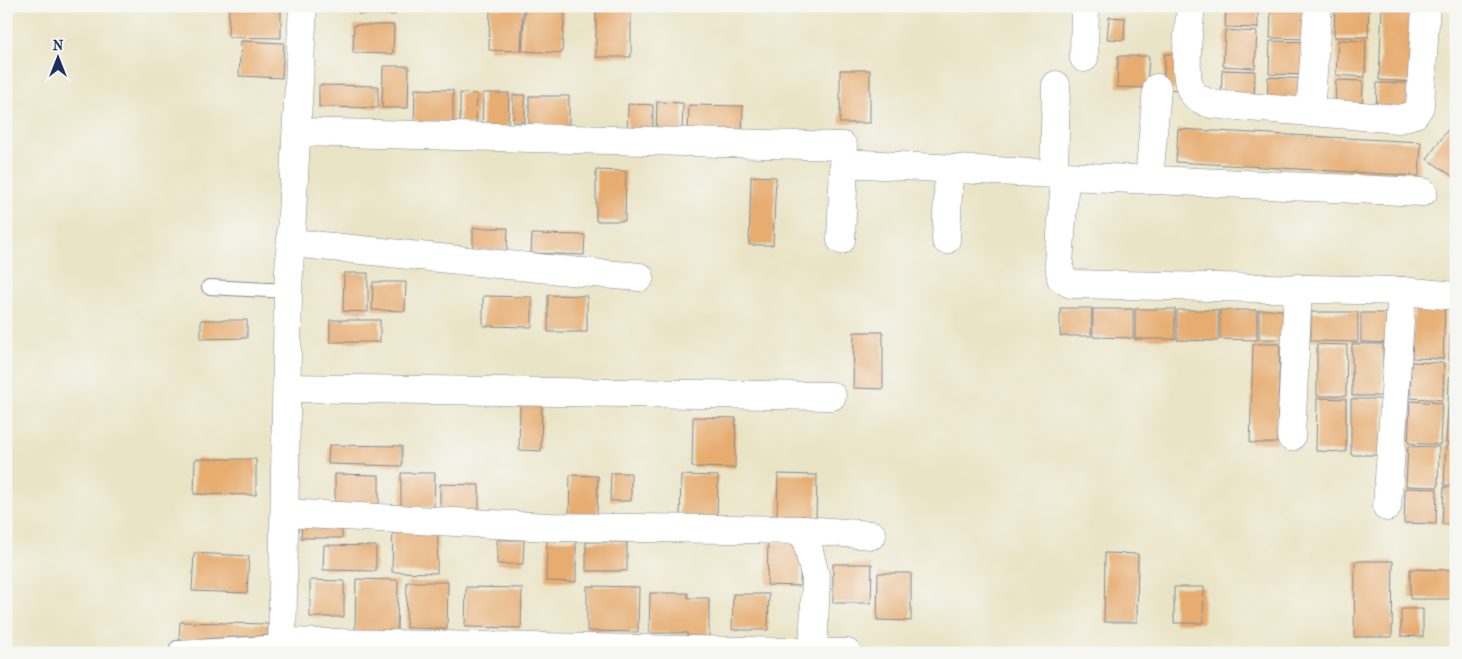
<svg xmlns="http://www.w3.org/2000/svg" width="1462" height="659" font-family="'IM FELL French Canon',serif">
  <rect width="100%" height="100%" fill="#f6f6f2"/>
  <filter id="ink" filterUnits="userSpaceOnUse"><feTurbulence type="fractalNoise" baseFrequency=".02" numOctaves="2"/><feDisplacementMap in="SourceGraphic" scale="10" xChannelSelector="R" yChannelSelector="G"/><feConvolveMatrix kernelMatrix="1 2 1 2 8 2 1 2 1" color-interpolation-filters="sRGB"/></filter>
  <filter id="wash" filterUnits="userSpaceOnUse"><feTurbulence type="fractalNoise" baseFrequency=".0096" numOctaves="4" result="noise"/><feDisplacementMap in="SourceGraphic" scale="20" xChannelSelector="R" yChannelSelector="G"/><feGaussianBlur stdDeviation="1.12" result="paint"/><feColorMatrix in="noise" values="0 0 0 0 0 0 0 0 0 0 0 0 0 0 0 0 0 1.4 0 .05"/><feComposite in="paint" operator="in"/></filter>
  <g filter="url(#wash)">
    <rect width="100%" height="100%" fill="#eae4c6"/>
    <g id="blocks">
      <!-- building -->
      <g fill="#e7ac70">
        <polygon points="229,6 281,6 281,38 228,37"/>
        <polygon points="358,6 395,6 395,15 358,14"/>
        <polygon points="525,6 565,6 562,53 522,51"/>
        <polygon points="1226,6 1258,6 1258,28 1225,27"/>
        <polygon points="1271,6 1310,6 1309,39 1270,38"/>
        <polygon points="1335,6 1369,6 1368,37 1334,37"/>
        <polygon points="1382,6 1419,6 1416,82 1379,80"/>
        <polygon points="490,8 523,9 521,51 489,50"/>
        <rect x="596" y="8" width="35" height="49"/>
        <polygon points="1109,17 1125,18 1124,40 1107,39"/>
        <polygon points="354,25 394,25 393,54 353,53"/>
        <polygon points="1225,30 1257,32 1255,68 1223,66"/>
        <polygon points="1338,40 1366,41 1365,77 1336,75"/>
        <polygon points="241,41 284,43 282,78 239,76"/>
        <polygon points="1270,41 1311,42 1311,75 1269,74"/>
        <polygon points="1165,54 1184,55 1182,90 1163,89"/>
        <polygon points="1118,56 1149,56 1147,88 1117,87"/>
        <polygon points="383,66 409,66 408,108 382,108"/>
        <rect x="840" y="70" width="30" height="53"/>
        <polygon points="1222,70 1255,71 1254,106 1221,104"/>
        <polygon points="1268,77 1308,79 1306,108 1267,107"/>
        <polygon points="1336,80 1363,81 1362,112 1335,111"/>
        <polygon points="1377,83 1412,83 1412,114 1376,114"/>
        <polygon points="319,85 378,86 378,108 319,107"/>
        <polygon points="415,89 453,90 453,124 414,123"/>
        <polygon points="460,93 477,94 476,125 460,124"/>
        <polygon points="483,93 509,93 508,128 482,128"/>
        <rect x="513" y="95" width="12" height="27"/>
        <polygon points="529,96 569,96 569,129 529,128"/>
        <polygon points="657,102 683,103 682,134 656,134"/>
        <polygon points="628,104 653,105 653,133 627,132"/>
        <polygon points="689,105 743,106 742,137 688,136"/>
        <polygon points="1456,118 1456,176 1455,178 1427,159"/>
        <polygon points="1178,129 1421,142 1419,176 1176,162"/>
        <polygon points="596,170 626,171 625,221 596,221"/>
        <polygon points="751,176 776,177 773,245 749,245"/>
        <polygon points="473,228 508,228 507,251 473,250"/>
        <polygon points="532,234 585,235 584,255 531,253"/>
        <polygon points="344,273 368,273 368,312 343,311"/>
        <polygon points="373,282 406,282 405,311 372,310"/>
        <polygon points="548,295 587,296 587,332 548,332"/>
        <polygon points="483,296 532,297 532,327 483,326"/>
        <polygon points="1414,305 1445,306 1443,359 1412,358"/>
        <polygon points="1060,308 1092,308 1091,336 1060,336"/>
        <polygon points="1093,309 1133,309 1133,338 1093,337"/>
        <rect x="1135" y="309" width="40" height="30"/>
        <polygon points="1177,310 1218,310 1218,341 1177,340"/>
        <polygon points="1220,310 1257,310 1257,340 1220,339"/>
        <rect x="1259" y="310" width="35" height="29"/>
        <polygon points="1311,312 1358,312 1358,342 1311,341"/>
        <polygon points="1361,313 1397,313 1397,343 1361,342"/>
        <polygon points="201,320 247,320 247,338 201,339"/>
        <rect x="330" y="320" width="50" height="22"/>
        <polygon points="1450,331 1456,332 1456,361 1449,361"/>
        <polygon points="854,332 883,332 883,389 853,388"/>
        <polygon points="1253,344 1280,344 1277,443 1250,443"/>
        <polygon points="1317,344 1347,345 1346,396 1317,396"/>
        <rect x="1352" y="344" width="31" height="52"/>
        <polygon points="1411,362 1444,363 1443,400 1410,398"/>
        <polygon points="1450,363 1456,363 1456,403 1448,403"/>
        <polygon points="1317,398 1346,399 1346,452 1316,451"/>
        <polygon points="1351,399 1383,399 1382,455 1351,455"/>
        <polygon points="1410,401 1442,403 1440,445 1408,443"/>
        <polygon points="520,405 542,405 541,451 519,450"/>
        <polygon points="1448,405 1456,405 1456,443 1446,443"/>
        <polygon points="693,417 736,418 735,468 692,467"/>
        <polygon points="329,445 402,446 402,466 328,464"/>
        <polygon points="1446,445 1456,446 1456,485 1444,485"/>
        <polygon points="1408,446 1439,447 1438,487 1406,486"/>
        <polygon points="195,459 256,459 256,495 194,494"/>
        <polygon points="401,473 435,473 434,507 401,506"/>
        <polygon points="611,473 631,473 631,501 610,501"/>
        <polygon points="335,474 379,475 379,506 335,506"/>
        <polygon points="778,474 817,475 816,518 777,518"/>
        <polygon points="570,475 598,476 597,517 569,516"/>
        <polygon points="681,475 718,476 717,521 680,520"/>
        <polygon points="440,484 479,485 479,515 440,514"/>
        <polygon points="1444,487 1456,487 1456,524 1442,524"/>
        <polygon points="1405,488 1437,489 1436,524 1404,523"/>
        <polygon points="302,521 342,521 342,538 301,538"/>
        <polygon points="393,526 438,527 437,573 392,572"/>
        <polygon points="497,540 524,540 523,564 497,564"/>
        <polygon points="547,540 576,540 576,582 546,581"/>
        <rect x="586" y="542" width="41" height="29"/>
        <polygon points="768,543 801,543 800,586 767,585"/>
        <polygon points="324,545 376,546 376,571 323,570"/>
        <polygon points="194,553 249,556 247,593 192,591"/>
        <polygon points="1105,553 1138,554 1137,622 1104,622"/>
        <polygon points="1355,561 1393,561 1392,637 1354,637"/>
        <polygon points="833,564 872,564 871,603 833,603"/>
        <polygon points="1410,569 1456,570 1456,599 1410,599"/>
        <polygon points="878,573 911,573 911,621 877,620"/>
        <polygon points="356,579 398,580 397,634 355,633"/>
        <polygon points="310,580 344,581 344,617 310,617"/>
        <polygon points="407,582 448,582 447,629 406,628"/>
        <polygon points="587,586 639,587 638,632 587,631"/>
        <polygon points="466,587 522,588 521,628 465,627"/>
        <polygon points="1174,587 1204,587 1203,623 1174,623"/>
        <polygon points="650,593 688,593 688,598 709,598 709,640 687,639 687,633 649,633"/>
        <polygon points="733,594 769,594 768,630 732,630"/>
        <polygon points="1401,609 1423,609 1423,637 1401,636"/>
        <polygon points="180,622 268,624 268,642 179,640"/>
      </g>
    </g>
  </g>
  <g filter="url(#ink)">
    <use href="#blocks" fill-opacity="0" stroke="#828a92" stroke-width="1"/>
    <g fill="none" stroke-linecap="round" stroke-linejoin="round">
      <!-- service casing -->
      <g stroke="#828a92" stroke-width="16">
        <g id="service">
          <polyline points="209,287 288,291"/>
          <polyline points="177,648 283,642"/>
        </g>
      </g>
      <!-- minor casing -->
      <g stroke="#828a92" stroke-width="29">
        <g id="minor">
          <path d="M1191,6c-2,19 -9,70 1,86 4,6 12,9 19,12l188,15 16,-5 5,-8 6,-100"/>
          <polyline points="1084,58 1085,6"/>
          <polyline points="1310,113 1318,6"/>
          <polyline points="297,132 843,146"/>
          <polyline points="1054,174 1056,85"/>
          <polyline points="1065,176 1423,192"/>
          <polyline points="1149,180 1157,88"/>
          <polyline points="841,240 844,163 1054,174 1065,176 1059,264 1061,278 1071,284 1402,291 1456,296"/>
          <polyline points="946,240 949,170"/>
          <path d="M291,243c116,11 232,25 349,34"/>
          <polyline points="287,388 832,396"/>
          <polyline points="1291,437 1298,288"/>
          <polyline points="1387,507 1402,291"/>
          <polyline points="285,513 550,527 804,530 872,535"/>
          <polyline points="804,530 816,579 813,651"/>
          <polyline points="283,642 847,653"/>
          <polyline points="282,653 288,291 303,6"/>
        </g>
      </g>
      <!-- service -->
      <use href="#service" stroke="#fff" stroke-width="14"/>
      <!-- minor -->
      <use href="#minor" stroke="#fff" stroke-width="28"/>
    </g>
  </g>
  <!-- margin -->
  <rect width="1462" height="659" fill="none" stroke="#f6f6f2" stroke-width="25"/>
  <!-- north arrow -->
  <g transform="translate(58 58)" stroke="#f6f6f2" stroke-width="4" paint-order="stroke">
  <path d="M0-4L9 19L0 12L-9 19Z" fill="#1b2f5e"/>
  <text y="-8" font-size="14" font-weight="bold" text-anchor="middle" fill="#1b2f5e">N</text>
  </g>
</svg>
